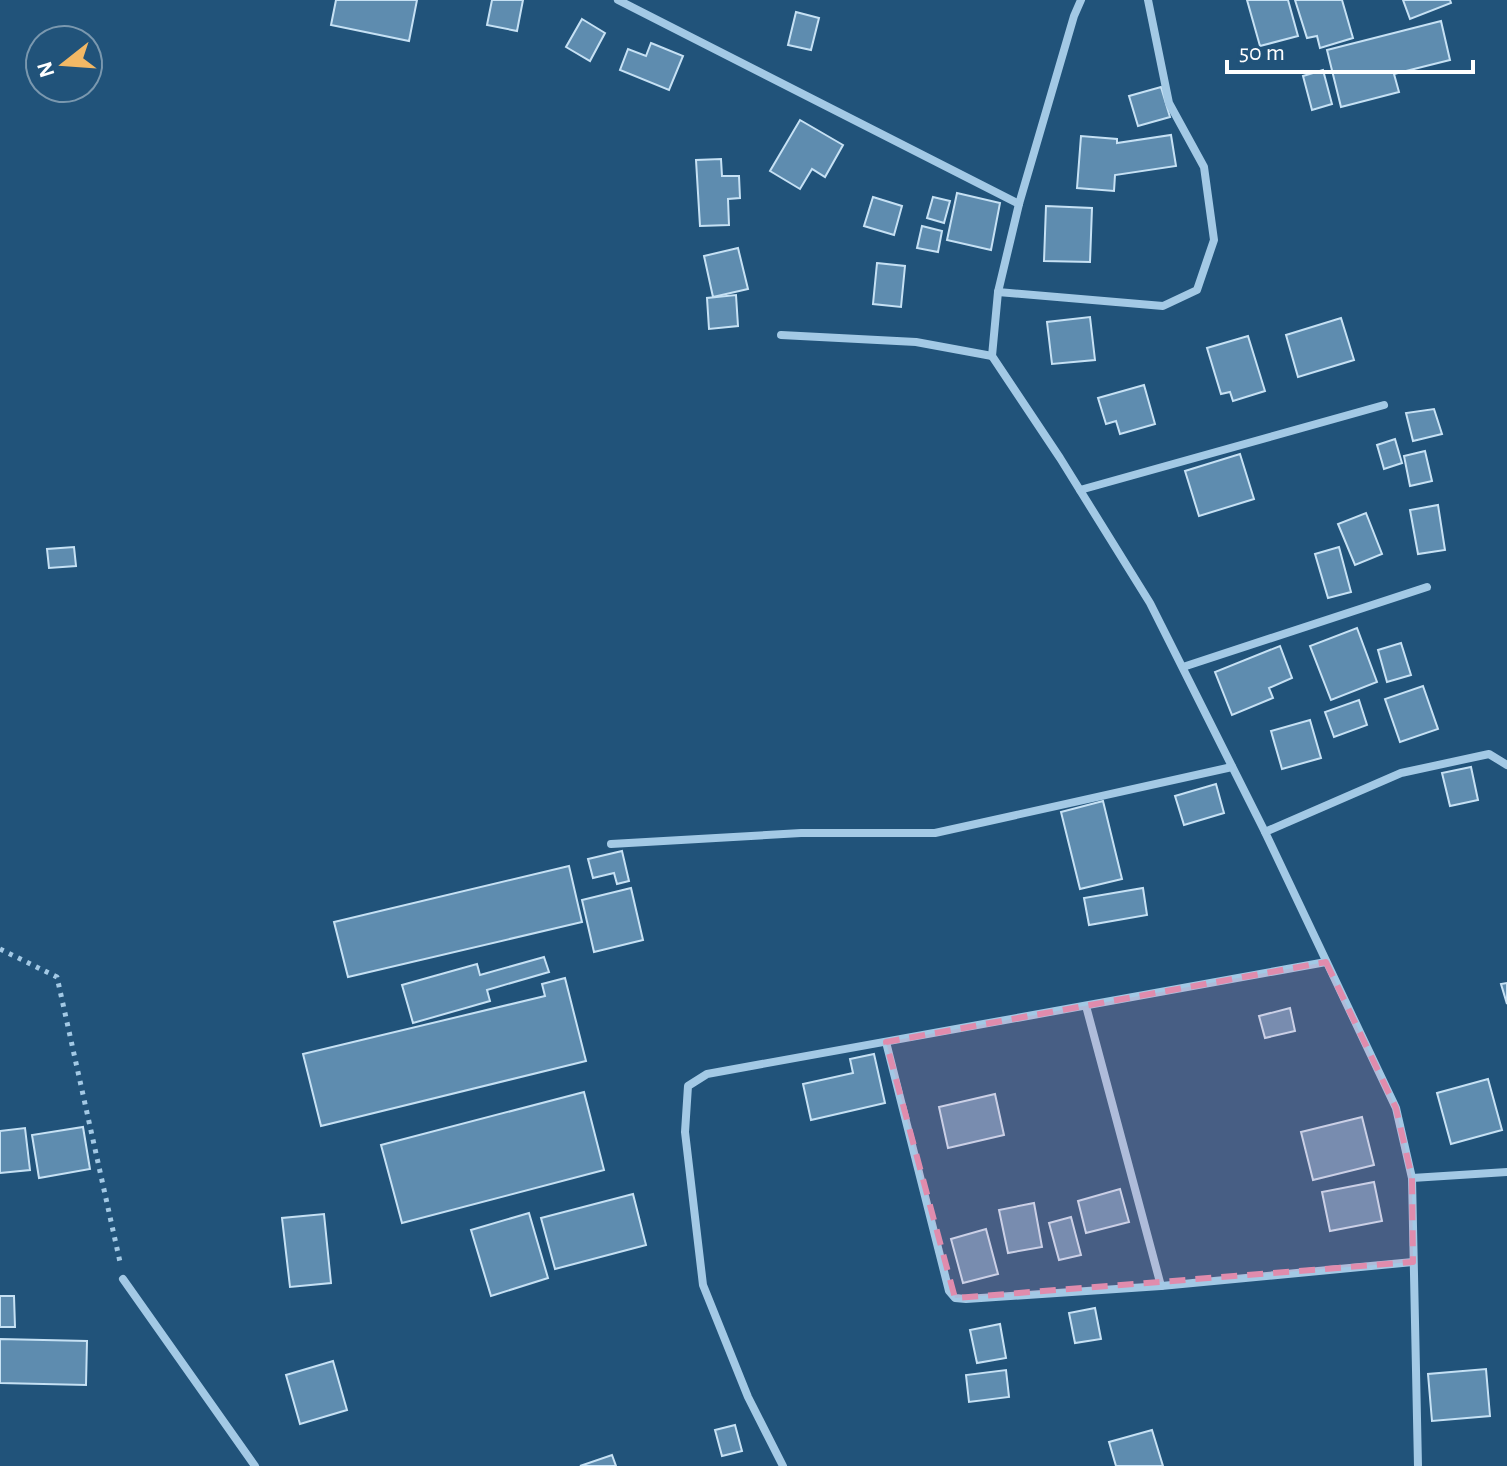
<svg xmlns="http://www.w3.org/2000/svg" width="1507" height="1466" font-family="'Alegreya Sans',sans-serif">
  <rect width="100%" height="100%" fill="#21537a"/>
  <!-- building -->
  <g fill="#5e8caf" stroke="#c6e1f4" stroke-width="2">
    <polygon points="336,0 417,0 409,41 331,25"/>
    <polygon points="492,0 523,0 517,31 487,25"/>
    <polygon points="1247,0 1288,0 1298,36 1260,46"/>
    <polygon points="1295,0 1342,0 1353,38 1320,48 1317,36 1307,38"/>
    <polygon points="1403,0 1450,0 1451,3 1410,19"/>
    <polygon points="796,12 819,18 811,50 788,45"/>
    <polygon points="582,19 605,33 590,61 566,47"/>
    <polygon points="1441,21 1450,60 1394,74 1399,92 1341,107 1327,50"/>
    <polygon points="651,43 683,56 669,90 620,70 628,49 646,56"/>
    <polygon points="1323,70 1332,104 1312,110 1303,76"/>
    <polygon points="1161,87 1170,117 1138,126 1129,96"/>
    <polygon points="800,120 843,145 825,177 812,169 800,189 770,171"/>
    <polygon points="1171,135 1176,166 1115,175 1114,191 1077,188 1081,136 1117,139 1117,143"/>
    <polygon points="721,159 722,176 739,176 740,198 728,199 729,225 700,226 696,160"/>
    <polygon points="957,193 1000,203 991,250 947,240"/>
    <polygon points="873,197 902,206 894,235 864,226"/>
    <polygon points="933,197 950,201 944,223 927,218"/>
    <polygon points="1046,206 1092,208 1090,262 1044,261"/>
    <polygon points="922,226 942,231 938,252 917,248"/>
    <polygon points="738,248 748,289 713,297 704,256"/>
    <polygon points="877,263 905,266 901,307 873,304"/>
    <polygon points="736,295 738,326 709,329 707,298"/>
    <polygon points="1090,317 1095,360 1052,364 1047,322"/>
    <polygon points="1341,318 1354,360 1298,377 1286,335"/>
    <polygon points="1248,336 1265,391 1233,401 1230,392 1221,394 1207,348"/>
    <polygon points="1144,385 1155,424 1120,434 1116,421 1106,424 1098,398"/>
    <polygon points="1434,409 1442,434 1413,441 1406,413"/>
    <polygon points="1395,439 1402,463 1384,469 1377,445"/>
    <polygon points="1425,451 1432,481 1410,486 1404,456"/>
    <polygon points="1240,454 1254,499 1199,516 1185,471"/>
    <polygon points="1438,505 1445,550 1418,554 1410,510"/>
    <polygon points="1366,513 1382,554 1355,565 1338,524"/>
    <polygon points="74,547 76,566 49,568 47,549"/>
    <polygon points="1339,547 1351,592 1328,598 1315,554"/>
    <polygon points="1357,628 1377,682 1331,700 1310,646"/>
    <polygon points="1401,643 1411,675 1387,682 1378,650"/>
    <polygon points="1280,646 1292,678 1269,688 1273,698 1232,715 1215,672"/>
    <polygon points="1423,686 1438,729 1400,742 1385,699"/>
    <polygon points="1359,700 1367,725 1334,737 1325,712"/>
    <polygon points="1310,720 1321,758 1282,769 1271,731"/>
    <polygon points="1471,767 1478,800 1450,806 1442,773"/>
    <polygon points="1216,784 1224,813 1184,825 1175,796"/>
    <polygon points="1103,801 1122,879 1080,889 1061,812"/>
    <polygon points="622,851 629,881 617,884 614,873 593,878 588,859"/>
    <polygon points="569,866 582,922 348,977 334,922"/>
    <polygon points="631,888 643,940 594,952 582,900"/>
    <polygon points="1143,888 1147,915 1089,925 1084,898"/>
    <polygon points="544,957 549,972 487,990 490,1001 413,1023 402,985 477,964 480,975"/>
    <polygon points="565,978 586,1061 321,1126 303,1054 545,996 542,984"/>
    <polygon points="1507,983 1507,1004 1501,984"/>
    <polygon points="1290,1008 1295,1031 1265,1038 1259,1016"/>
    <polygon points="874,1054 885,1103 811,1120 803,1084 853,1073 850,1059"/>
    <polygon points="1488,1079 1502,1130 1451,1144 1437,1093"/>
    <polygon points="584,1092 604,1170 402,1223 381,1145"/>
    <polygon points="995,1094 1004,1135 948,1148 939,1107"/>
    <polygon points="1362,1117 1374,1165 1313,1180 1301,1132"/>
    <polygon points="83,1127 90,1169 39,1178 32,1135"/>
    <polygon points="25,1128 30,1170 0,1173 0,1131"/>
    <polygon points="1374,1182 1382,1221 1330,1231 1322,1192"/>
    <polygon points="1120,1189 1129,1222 1086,1233 1078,1201"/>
    <polygon points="633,1194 646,1245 555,1269 541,1218"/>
    <polygon points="1034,1203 1042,1247 1008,1253 999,1210"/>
    <polygon points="529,1213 548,1278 491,1296 471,1230"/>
    <polygon points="324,1214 331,1283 290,1287 282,1218"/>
    <polygon points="1071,1217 1081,1255 1059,1260 1049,1223"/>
    <polygon points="986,1229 998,1274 963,1283 951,1239"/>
    <polygon points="0,1296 14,1296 15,1327 0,1327"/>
    <polygon points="1095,1308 1101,1339 1075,1343 1069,1313"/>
    <polygon points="1000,1324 1006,1358 977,1363 970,1330"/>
    <polygon points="0,1339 87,1341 86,1385 0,1383"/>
    <polygon points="333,1361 347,1410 300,1424 286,1375"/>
    <polygon points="1486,1369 1490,1416 1432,1421 1428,1374"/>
    <polygon points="1006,1370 1009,1397 969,1402 966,1375"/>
    <polygon points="735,1425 742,1451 722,1456 715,1430"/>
    <polygon points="1152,1430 1163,1466 1116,1466 1109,1442"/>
    <polygon points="612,1455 616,1466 580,1466"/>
  </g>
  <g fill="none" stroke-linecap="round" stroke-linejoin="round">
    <!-- path -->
    <polyline stroke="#a3c9e5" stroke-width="5" stroke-dasharray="4 6" stroke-linecap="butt" points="0,949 57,977 120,1262"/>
    <!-- minor -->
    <g stroke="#a3c9e5" stroke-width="8">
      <polyline points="618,0 1019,204"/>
      <polyline points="1081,0 1074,16 1019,204 998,292 992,356 1060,458 1150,603 1265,832 1396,1108 1412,1178 1418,1466"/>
      <polyline points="998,292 1163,306 1197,290 1214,240 1204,167 1169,103 1148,0"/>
      <polyline points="781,335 916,342 992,356"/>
      <polyline points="1080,490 1384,405"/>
      <polyline points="1183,667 1427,587"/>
      <polyline points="1265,832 1401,773 1489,754 1507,765"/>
      <polyline points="611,844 801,833 935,833 1232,767"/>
      <polyline points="1086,1006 1161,1286"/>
      <polyline points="886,1042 949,1291 955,1298 966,1299 1161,1286 1413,1262"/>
      <polyline points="1412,1178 1507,1172"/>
      <polyline points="123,1279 255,1466"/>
      <polyline points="783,1466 748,1397 703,1285 685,1132 688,1086 707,1074 1326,962"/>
    </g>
  </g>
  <!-- marked area -->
  <path fill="#e08cad" fill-opacity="0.2" stroke="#e08cad" stroke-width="6" stroke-dasharray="16 10" stroke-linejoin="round" d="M1326,962l70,146 16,70 1,84 -458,36 -69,-256z"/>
  <!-- north arrow -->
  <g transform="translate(64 64) rotate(253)"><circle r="38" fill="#21537a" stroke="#7a98af" stroke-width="2"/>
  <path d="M0-6L14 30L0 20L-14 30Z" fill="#f2b865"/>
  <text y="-12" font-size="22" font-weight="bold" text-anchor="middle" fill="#ffffff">N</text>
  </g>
  <!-- scale -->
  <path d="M1227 60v12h246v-12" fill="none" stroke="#ffffff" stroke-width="4"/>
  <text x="1239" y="60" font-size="24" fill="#ffffff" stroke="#21537a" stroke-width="6" paint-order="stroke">50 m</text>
</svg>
